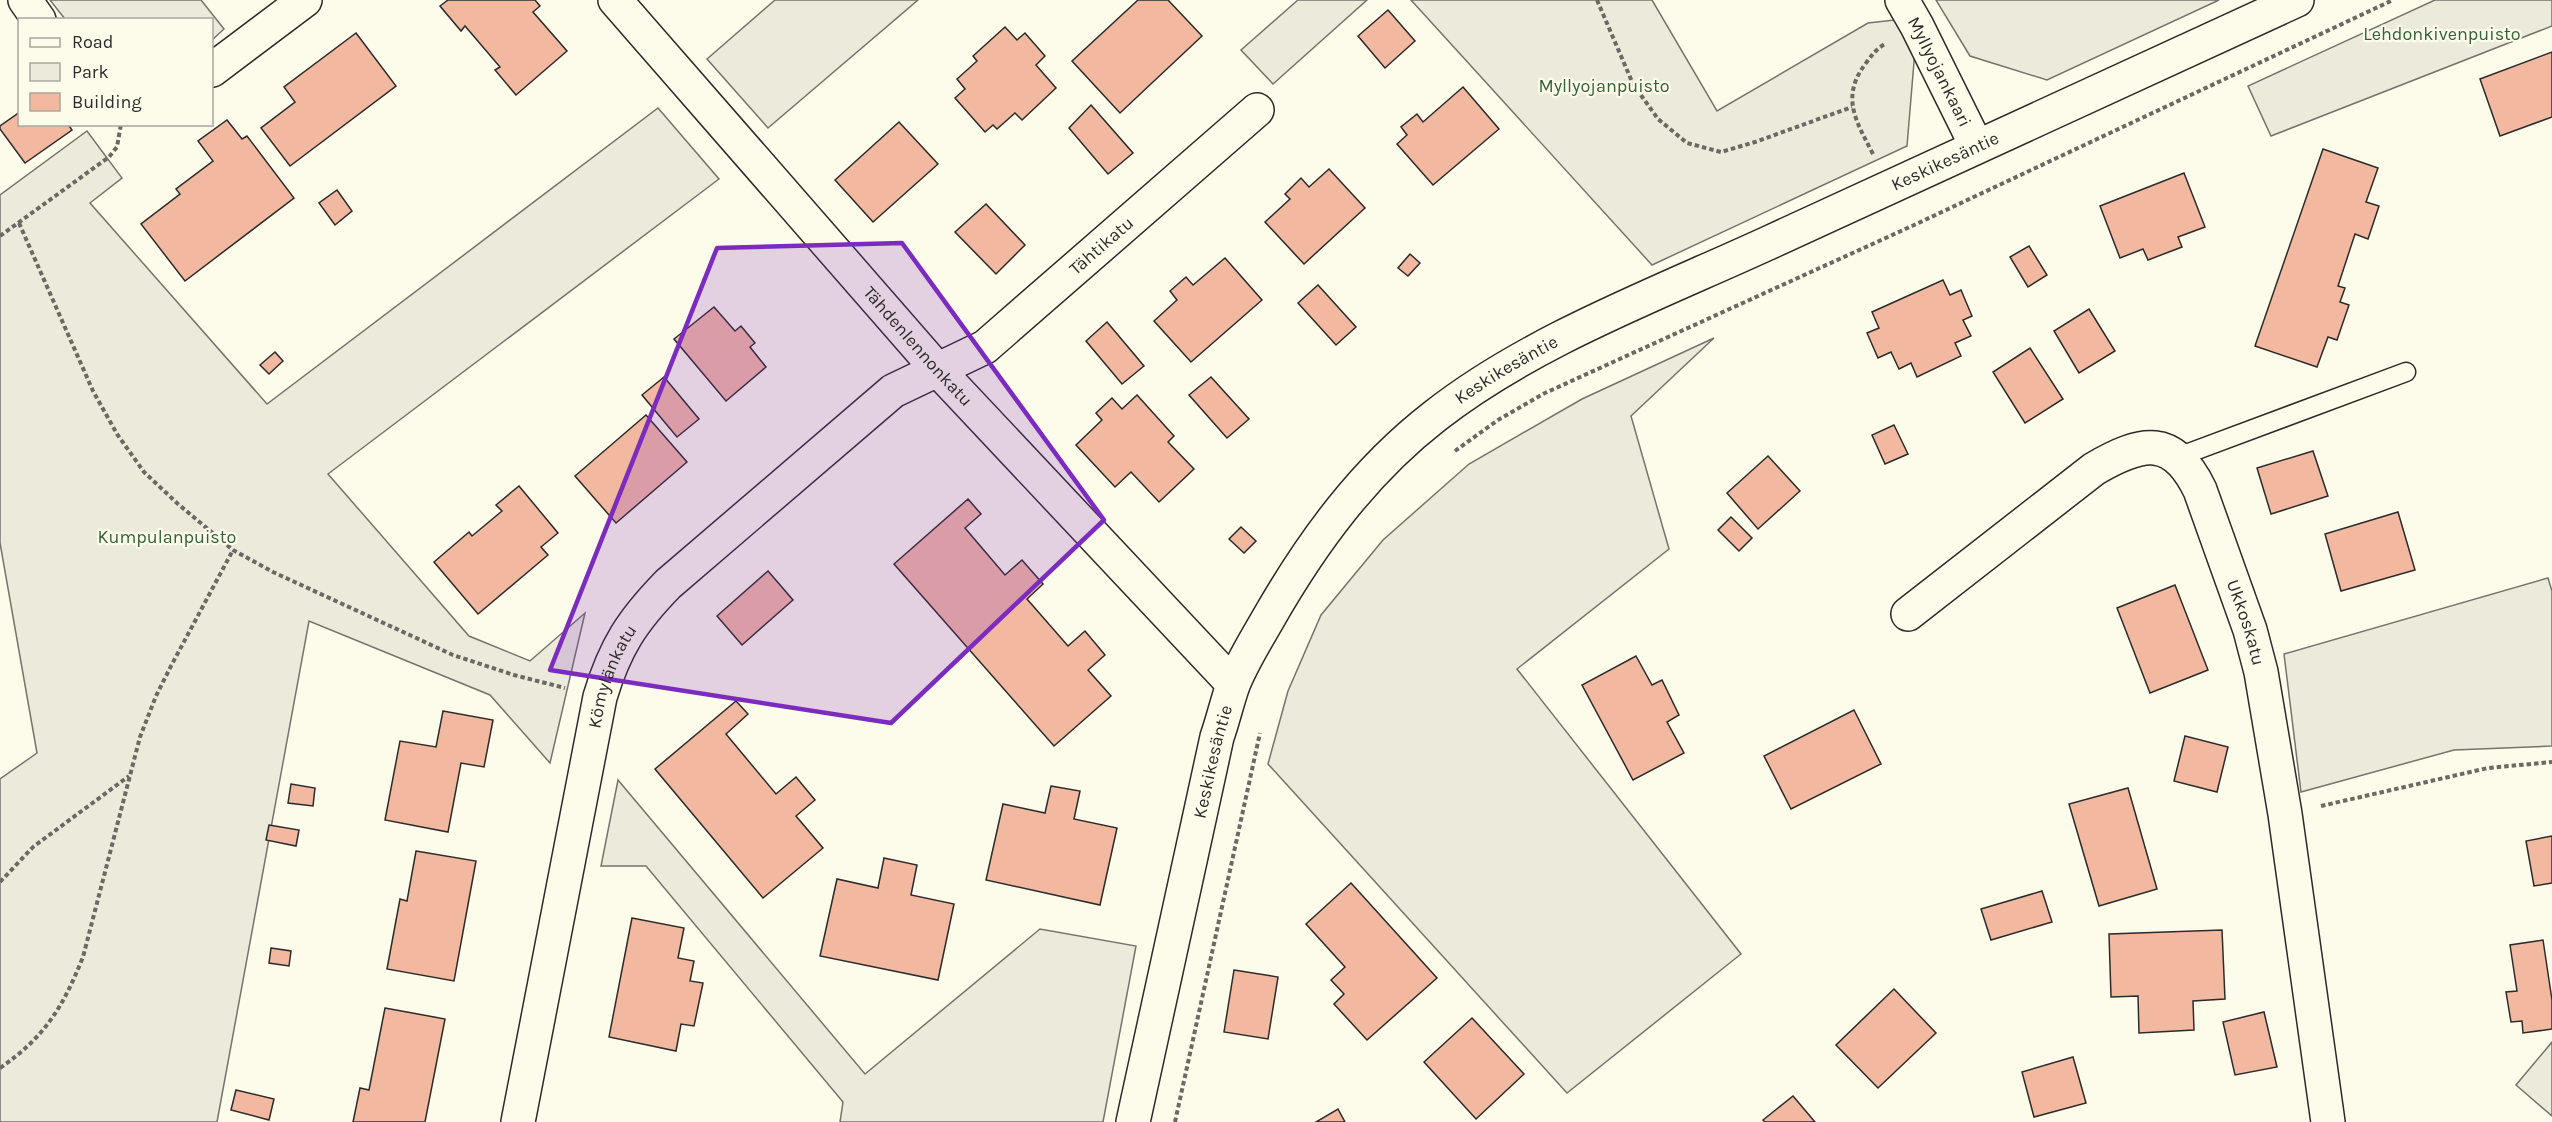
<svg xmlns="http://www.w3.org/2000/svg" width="2552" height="1122" font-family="Karla,sans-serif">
  <rect width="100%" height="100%" fill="#fdfbea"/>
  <!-- green -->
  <g fill="#ecebdb" stroke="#74746e" stroke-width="1.5">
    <polygon points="50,0 201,0 224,29 212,40 212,20 65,19"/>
    <polygon points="775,0 918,0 768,128 707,59"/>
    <polygon points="1298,0 1367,0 1273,84 1241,50"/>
    <polygon points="1411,0 1652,0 1717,111 1868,23 1912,18 1917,26 1907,146 1652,265"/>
    <polygon points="1936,0 2219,0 2047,80 1970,56"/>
    <polygon points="2435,0 2552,0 2552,26 2271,136 2248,86"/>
    <polygon points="658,108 719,179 328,474 469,636 530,661 585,613 550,763 490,695 309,621 217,1122 0,1122 0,779 37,753 0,543 0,195 87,131 122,178 90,203 267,404"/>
    <polygon points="1714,338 1631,416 1669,549 1517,669 1741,954 1567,1093 1268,764 1288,691 1321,615 1383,540 1469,464 1582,399"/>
    <polygon points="2548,578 2552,591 2552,746 2454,750 2301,792 2284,654"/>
    <polygon points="618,780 865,1074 1040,929 1136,946 1103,1122 840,1122 843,1102 646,866 601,866"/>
    <polygon points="2552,1042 2552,1116 2516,1085"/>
  </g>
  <!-- building -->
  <g fill="#f2b8a0" stroke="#2b2b2b" stroke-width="1.5">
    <polygon points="448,0 535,0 540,6 533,12 567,51 516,95 495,70 500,67 465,26 461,31 440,6"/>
    <polygon points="1138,0 1168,0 1202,36 1120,113 1072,61"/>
    <polygon points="1388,10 1415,41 1385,68 1358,36"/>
    <polygon points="1005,27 1017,40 1025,33 1045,56 1036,65 1056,88 1022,120 1015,113 997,129 993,125 985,132 955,98 965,89 957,79 977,61 973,56"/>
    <polygon points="356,33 396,86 290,166 261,128 295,102 284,87"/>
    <polygon points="2552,52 2552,117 2500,136 2480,79"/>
    <polygon points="1463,87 1499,129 1433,185 1397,144 1407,135 1401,127 1417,114 1423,122"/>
    <polygon points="1091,105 1133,153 1108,174 1069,128"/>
    <polygon points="20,112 20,124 68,124 72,130 25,163 0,129 0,126"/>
    <polygon points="227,120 242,139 247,136 294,198 185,281 141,224 180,194 176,189 213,161 198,141"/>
    <polygon points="899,122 938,164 873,222 835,180"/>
    <polygon points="2323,149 2378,168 2366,202 2379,206 2368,239 2355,234 2338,286 2345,288 2340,302 2349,305 2337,340 2328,337 2317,367 2255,346"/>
    <polygon points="1329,169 1365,208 1304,264 1265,222 1290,199 1285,194 1301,178 1309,187"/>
    <polygon points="2184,173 2205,227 2178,237 2182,247 2148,260 2143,249 2120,258 2100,206"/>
    <polygon points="337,190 352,211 335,225 319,203"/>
    <polygon points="986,204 1025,245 996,274 955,232"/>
    <polygon points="2029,246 2047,275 2028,287 2010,257"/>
    <polygon points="1410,254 1420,263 1408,276 1398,268"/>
    <polygon points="1225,258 1262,300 1191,362 1154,321 1177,300 1170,291 1186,277 1193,285"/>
    <polygon points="1943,280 1950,295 1961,290 1972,316 1963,320 1971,336 1955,343 1961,356 1917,377 1911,363 1899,369 1891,352 1878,358 1867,333 1879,328 1872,312"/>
    <polygon points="1318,285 1356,327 1336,345 1298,303"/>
    <polygon points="714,307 735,331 741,326 755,343 750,347 766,367 726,401 674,339"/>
    <polygon points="2089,309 2115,351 2079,373 2054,331"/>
    <polygon points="1107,322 1144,366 1122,384 1086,341"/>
    <polygon points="2030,348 2063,399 2025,423 1993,372"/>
    <polygon points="275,352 283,361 269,374 260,365"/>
    <polygon points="664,377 699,419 677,437 642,395"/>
    <polygon points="1211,377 1249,419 1227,438 1189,395"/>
    <polygon points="1137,395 1174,436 1168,442 1194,469 1159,502 1131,472 1115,487 1076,445 1102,420 1096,413 1112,398 1122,409"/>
    <polygon points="646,415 687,462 616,523 575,476"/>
    <polygon points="1894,425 1908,454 1885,464 1872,435"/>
    <polygon points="2313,451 2328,496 2271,514 2257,468"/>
    <polygon points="1768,456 1800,491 1758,529 1727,493"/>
    <polygon points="519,486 558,533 541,547 548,555 478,614 434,562 469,532 472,536 502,511 496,505"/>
    <polygon points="968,499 981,514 965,528 1005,575 1022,560 1043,584 1027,599 1068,646 1085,631 1105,655 1088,670 1111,696 1054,746 894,564"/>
    <polygon points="2398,512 2415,570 2341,591 2325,534"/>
    <polygon points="1731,517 1752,538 1739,551 1718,530"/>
    <polygon points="1241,527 1256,541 1244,553 1229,539"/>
    <polygon points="768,571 793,600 742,645 717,616"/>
    <polygon points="2175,585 2208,670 2150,693 2117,608"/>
    <polygon points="1636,656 1652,685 1662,680 1679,715 1667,722 1684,753 1633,780 1582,685"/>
    <polygon points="736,701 748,714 726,734 776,794 796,777 815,800 796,816 823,848 763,898 655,769"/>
    <polygon points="1854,710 1881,764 1791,809 1764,756"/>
    <polygon points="443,711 493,720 484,767 461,763 448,832 385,820 400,741 436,747"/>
    <polygon points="2185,736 2228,747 2217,792 2174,781"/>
    <polygon points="291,784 315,788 313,806 288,803"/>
    <polygon points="1051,786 1080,791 1074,819 1117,828 1100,905 986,880 1003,804 1045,813"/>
    <polygon points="2128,788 2157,889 2099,906 2069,804"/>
    <polygon points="269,825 299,830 296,846 266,840"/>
    <polygon points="2552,836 2552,883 2534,886 2526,841"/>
    <polygon points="416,851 476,861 454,981 387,969 400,899 407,901"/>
    <polygon points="884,858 917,865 911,895 954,904 938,980 820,956 837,879 878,888"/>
    <polygon points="1351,883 1437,978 1367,1040 1334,1004 1344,994 1331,980 1345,967 1306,924"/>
    <polygon points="2042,891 2052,922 1991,940 1981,909"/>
    <polygon points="632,918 684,928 678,958 694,961 690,981 703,983 694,1026 681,1024 676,1051 609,1037"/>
    <polygon points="2222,930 2225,999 2193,1001 2194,1030 2139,1033 2138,996 2111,997 2109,934"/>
    <polygon points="2543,940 2552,1000 2552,1029 2523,1033 2522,1021 2511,1022 2506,992 2517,991 2510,945"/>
    <polygon points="271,948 291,951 289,966 269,963"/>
    <polygon points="1234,970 1278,977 1268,1039 1224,1032"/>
    <polygon points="1894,989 1936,1033 1878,1088 1836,1045"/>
    <polygon points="385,1008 445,1019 425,1122 353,1122 360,1088 369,1090"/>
    <polygon points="2264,1012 2277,1067 2235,1075 2223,1022"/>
    <polygon points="1472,1018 1524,1074 1476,1119 1424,1062"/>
    <polygon points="2073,1057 2086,1103 2034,1117 2022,1072"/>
    <polygon points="236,1090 274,1099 269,1120 231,1110"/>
    <polygon points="1793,1096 1815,1122 1765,1122 1763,1120"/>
    <polygon points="1338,1109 1345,1122 1316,1122"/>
  </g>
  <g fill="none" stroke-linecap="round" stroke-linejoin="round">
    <!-- service casing -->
    <g stroke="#2b2b2b" stroke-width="21">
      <polyline id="service" points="2178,457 2406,372"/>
    </g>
    <!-- minor casing -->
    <g stroke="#2b2b2b" stroke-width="36">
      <g id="minor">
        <polyline points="25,0 39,20"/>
        <path id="s1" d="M615,0l322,369 296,315"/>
        <path id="s2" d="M1902,0l15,26 59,119"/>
        <polyline points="212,70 305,0"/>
        <path id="s3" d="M1908,614l186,-145c48,-28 79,-35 106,21l50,140 11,42 24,142 43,308"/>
        <path id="s4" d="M518,1122l82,-425c15,-50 32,-76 68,-113l225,-193 92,-44 272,-237"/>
      </g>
    </g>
    <!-- tertiary casing -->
    <g stroke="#2b2b2b" stroke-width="36">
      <g id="tertiary">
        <path id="s5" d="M1133,1122l84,-385c6,-17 10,-35 16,-52 9,-23 23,-45 35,-66 44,-77 96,-148 167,-203 94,-74 222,-122 331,-172 177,-82 354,-164 531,-244"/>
      </g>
    </g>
    <!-- path -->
    <g stroke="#6a6964" stroke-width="4" stroke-dasharray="4.5 3" stroke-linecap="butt">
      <polyline points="1597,0 1633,84 1658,119 1687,143 1721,152 1755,142 1852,107"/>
      <path d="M1873,154c-17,-33 -33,-57 -7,-91 6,-8 10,-14 19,-19"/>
      <polyline points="19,223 93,391 117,434 144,472 178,504 233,550 273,572 453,655 514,675 565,688"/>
      <polyline points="0,236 109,157 117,147 121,124"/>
      <polyline points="1455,451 1498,420 1545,393 1912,226 2393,0"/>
      <polyline points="2321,806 2488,768 2552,762"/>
      <polyline points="0,882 33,847 129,776"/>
      <path d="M0,1068c45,-31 63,-61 83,-111l57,-220 16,-41 15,-30 62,-116"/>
      <polyline points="1175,1122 1260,733"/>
    </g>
    <!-- service -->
    <use href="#service" stroke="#fdfbea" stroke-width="18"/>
    <!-- minor -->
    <use href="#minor" stroke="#fdfbea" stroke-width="33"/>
    <!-- tertiary -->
    <use href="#tertiary" stroke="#fdfbea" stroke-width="33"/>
  </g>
  <!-- marked area -->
  <path fill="#7b2cbf" fill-opacity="0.2" stroke="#7b2cbf" stroke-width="4.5" stroke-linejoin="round" d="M902,243l202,277 -213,203 -341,-53 167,-422z"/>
  <g text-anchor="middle" stroke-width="4.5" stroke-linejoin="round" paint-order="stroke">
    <!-- park labels -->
    <g font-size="18" fill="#34623c" stroke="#fdfbea">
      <text x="2442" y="40">Lehdonkivenpuisto</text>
      <text x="1604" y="92">Myllyojanpuisto</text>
      <text x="167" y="543">Kumpulanpuisto</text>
    </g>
    <!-- street labels -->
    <g font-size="18" fill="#2b2b2b" stroke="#fdfbea">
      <text dy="6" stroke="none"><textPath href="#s2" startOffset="81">Myllyojankaari</textPath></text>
      <text dy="6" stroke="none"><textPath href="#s5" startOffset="1359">Keskikesäntie</textPath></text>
      <text dy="6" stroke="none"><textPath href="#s4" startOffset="1119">Tähtikatu</textPath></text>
      <text dy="6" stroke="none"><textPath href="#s1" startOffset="460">Tähdenlennonkatu</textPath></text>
      <text dy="6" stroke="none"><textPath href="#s5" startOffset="873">Keskikesäntie</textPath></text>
      <text dy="6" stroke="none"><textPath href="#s3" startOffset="506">Ukkoskatu</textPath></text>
      <text dy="6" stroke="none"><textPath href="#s4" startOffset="456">Kömylänkatu</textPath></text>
      <text dy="6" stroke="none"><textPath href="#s5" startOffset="369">Keskikesäntie</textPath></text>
    </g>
  </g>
  <!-- legend -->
  <rect x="18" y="18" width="195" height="108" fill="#fdfbea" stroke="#a9a89e" stroke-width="1.5"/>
  <rect x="30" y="38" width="30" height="9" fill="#fdfbea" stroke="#a9a89e" stroke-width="1.5"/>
  <text x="72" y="48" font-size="18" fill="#2b2b2b">Road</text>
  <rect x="30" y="63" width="30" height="18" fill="#ecebdb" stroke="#a9a89e" stroke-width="1.5"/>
  <text x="72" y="78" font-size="18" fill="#2b2b2b">Park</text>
  <rect x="30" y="93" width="30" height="18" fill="#f2b8a0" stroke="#a9a89e" stroke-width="1.5"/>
  <text x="72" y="108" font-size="18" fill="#2b2b2b">Building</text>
</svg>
